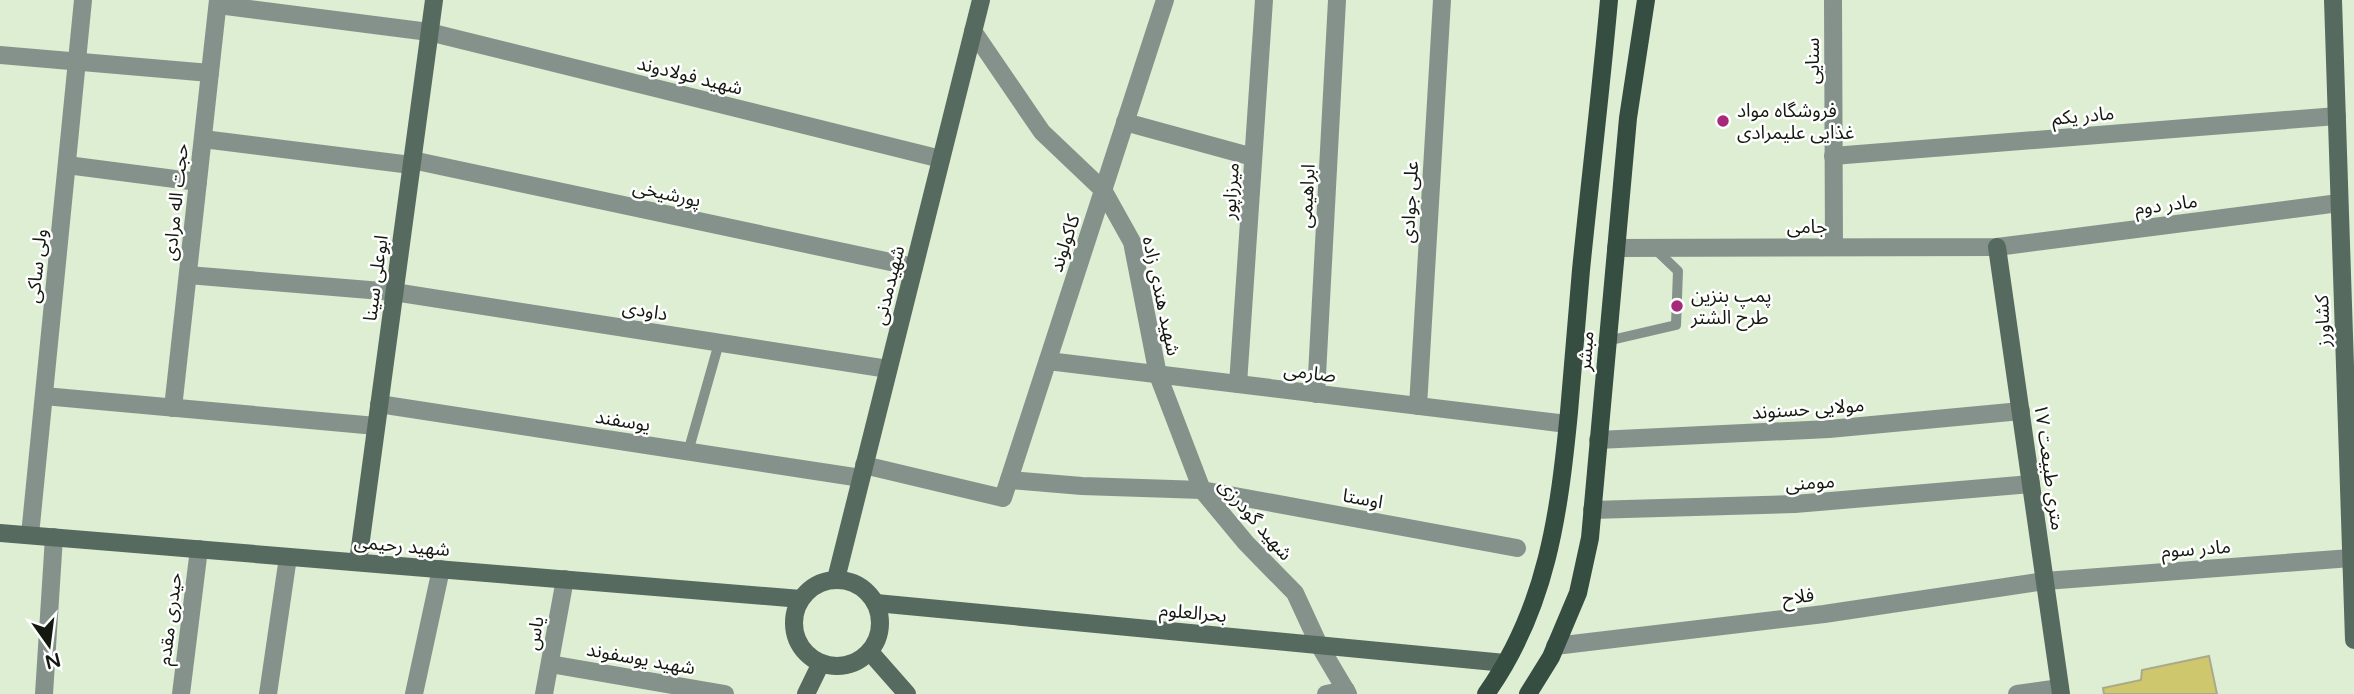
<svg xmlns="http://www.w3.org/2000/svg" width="2354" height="694" font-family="'Varela Round','Noto Sans Arabic',sans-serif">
  <rect width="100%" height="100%" fill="#ddeed2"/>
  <!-- building -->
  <polygon fill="#cfc76d" stroke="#aba98c" stroke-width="2" points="2209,656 2217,694 2104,694 2103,688 2141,680 2142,670"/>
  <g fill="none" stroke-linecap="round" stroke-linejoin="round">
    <!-- lane -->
    <g stroke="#85928b" stroke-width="10">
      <polyline points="1607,341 1676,325 1678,271 1655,249"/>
      <polyline points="688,452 719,343"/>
    </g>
    <!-- street -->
    <g stroke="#85928b" stroke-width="18">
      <polyline points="1833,0 1834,247"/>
      <polyline points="218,5 429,32 941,159"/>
      <polyline points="973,31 1042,132 1103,190 1132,242 1158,375 1202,490 1246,543 1295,593 1319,645 1348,694"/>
      <polyline points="0,55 210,73"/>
      <polyline points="1125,122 1253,157"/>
      <polyline points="203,139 411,165"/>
      <polyline points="1833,156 2337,116"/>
      <polyline points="412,160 914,267"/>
      <polyline points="67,165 198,182"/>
      <polyline points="1616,248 1997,247 2339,203"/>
      <polyline points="188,275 394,292 888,369"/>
      <polyline points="1048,361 1567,424"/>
      <polyline points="1238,384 1264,0"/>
      <polyline points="1316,394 1337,0"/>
      <polyline points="44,396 376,426"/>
      <polyline points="379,404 861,478"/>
      <polyline points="1418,406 1442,0"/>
      <polyline points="173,408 218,0"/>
      <polyline points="1598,440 1829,429 2021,411"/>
      <polyline points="864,465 1003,498 1165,0"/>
      <polyline points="1009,480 1082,486 1202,490 1517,548"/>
      <polyline points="1592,510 1795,504 2031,484"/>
      <polyline points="30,535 83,0"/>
      <polyline points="1555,646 1824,614 2045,581 2351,558"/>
      <polyline points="550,664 725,694"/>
      <polyline points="44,694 54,537"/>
      <polyline points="181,694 199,549"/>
      <polyline points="268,694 288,557"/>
      <polyline points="414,694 441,569"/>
      <polyline points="544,694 565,579"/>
      <polyline points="1326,694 1346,690"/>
      <polyline points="2017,694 2060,688"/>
    </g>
    <!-- secondary -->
    <g stroke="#576a60" stroke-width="18">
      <polyline points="2333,0 2354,640"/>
      <polyline points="1997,247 2061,694"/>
      <polyline points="0,533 801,599"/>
      <polyline points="358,562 434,0"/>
      <polyline points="836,579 981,0"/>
      <circle cx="837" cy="623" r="43"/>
      <polyline points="876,603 1505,663"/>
      <polyline points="870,652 907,694"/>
      <polyline points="806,694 821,663"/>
    </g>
    <!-- primary -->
    <g stroke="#364d42" stroke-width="18">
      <path d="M1486,694c61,-86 73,-180 83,-282 4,-47 8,-95 12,-142 9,-90 20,-180 28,-270"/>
      <polyline points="1528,694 1551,657 1578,593 1590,538 1628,118 1646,0"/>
    </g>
  </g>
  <!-- markers -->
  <g fill="#a72979" stroke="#fff" stroke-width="2.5">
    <circle cx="1723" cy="121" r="7"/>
    <circle cx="1677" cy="306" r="7"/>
  </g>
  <g text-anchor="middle" stroke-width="5" stroke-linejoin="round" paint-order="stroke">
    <!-- street labels -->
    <g font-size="19" fill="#13190f" stroke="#fff">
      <text transform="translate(1812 61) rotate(-90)" y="7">سنایی</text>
      <text transform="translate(690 75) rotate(14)" y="7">شهید فولادوند</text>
      <text transform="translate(2083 115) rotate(-5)" y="7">مادر یکم</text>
      <text transform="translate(1230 191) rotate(-86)" y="7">میرزاپور</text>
      <text transform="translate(667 193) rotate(12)" y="7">پورشیخی</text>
      <text transform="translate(1306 196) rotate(-87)" y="7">ابراهیمی</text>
      <text transform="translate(175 202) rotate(-84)" y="7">حجت اله مرادی</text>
      <text transform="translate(1409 202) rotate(-87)" y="7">علی جوادی</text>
      <text transform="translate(2166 204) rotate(-7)" y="7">مادر دوم</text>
      <text x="1807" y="233">جامی</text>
      <text transform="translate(1064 243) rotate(-72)" y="7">کاکولوند</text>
      <text transform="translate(36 266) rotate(-84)" y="7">ولی ساکی</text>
      <text transform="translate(375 278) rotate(-82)" y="7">ابوعلی سینا</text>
      <text transform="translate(888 285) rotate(-76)" y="7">شهیدمدنی</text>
      <text transform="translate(1162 296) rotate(78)" y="7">شهید هندی زاده</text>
      <text transform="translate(645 310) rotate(9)" y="7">داودی</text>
      <text transform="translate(2322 321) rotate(-92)" y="7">کشاورز</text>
      <text transform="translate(1585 351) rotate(-85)" y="7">مبشر</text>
      <text transform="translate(1310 372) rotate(7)" y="7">صارمی</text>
      <text transform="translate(1808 408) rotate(-4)" y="7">مولایی حسنوند</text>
      <text transform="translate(623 420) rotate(9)" y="7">یوسفند</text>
      <text transform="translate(2050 467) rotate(82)" y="7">۱۷ متری طبیعت</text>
      <text transform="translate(1810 482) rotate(-4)" y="7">مومنی</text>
      <text transform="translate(1363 498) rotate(10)" y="7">اوستا</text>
      <text transform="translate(1256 519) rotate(49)" y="7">شهید گودرزی</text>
      <text transform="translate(402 545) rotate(5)" y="7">شهید رحیمی</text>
      <text transform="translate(2196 548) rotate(-4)" y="7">مادر سوم</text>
      <text transform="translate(1798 596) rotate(-7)" y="7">فلاح</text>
      <text transform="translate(1193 612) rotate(5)" y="7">بحرالعلوم</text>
      <text transform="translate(169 619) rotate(-83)" y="7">حیدری مقدم</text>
      <text transform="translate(534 633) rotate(-80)" y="7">یاس</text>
      <text transform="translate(641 658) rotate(10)" y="7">شهید یوسفوند</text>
    </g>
    <!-- poi labels -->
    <g font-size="19" fill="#13190f" stroke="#fff" text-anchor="start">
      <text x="1737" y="117">فروشگاه مواد<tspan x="1737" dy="22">غذایی علیمرادی</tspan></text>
      <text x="1691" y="302">پمپ بنزین<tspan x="1691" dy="22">طرح الشتر</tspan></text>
    </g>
  </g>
  <!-- north arrow -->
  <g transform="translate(49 645) rotate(166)" stroke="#ffffff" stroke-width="5" paint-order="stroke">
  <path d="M0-5L12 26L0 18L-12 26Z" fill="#13190f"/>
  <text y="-10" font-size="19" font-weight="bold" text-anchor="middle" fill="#13190f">N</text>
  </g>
</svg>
